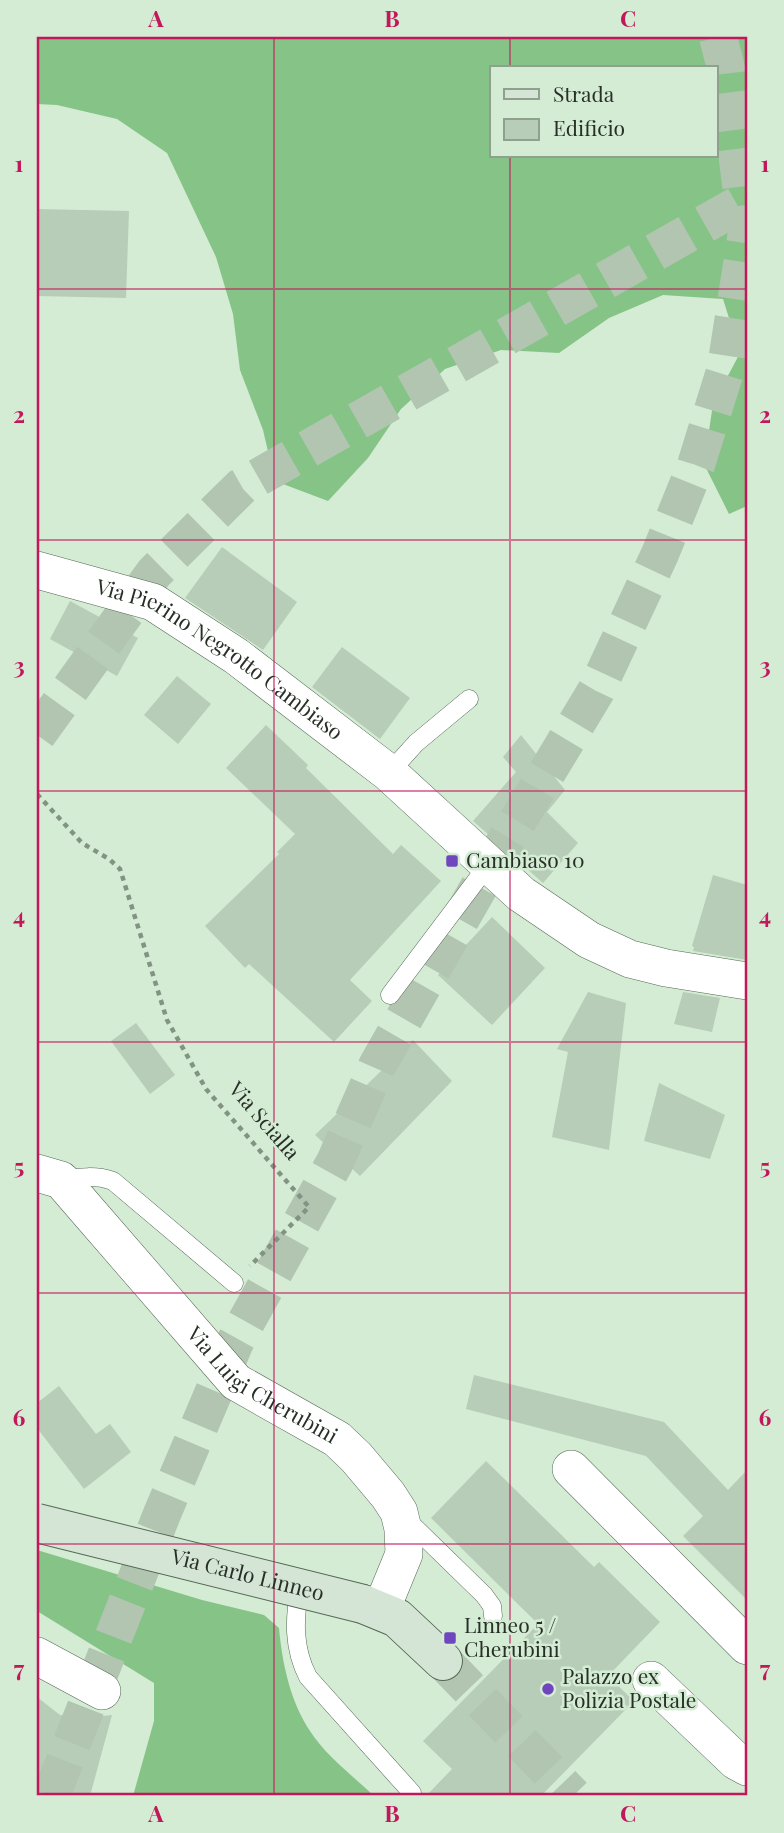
<svg xmlns="http://www.w3.org/2000/svg" width="784" height="1833" font-family="'Playfair Display',serif">
  <rect width="100%" height="100%" fill="#d4ebd4"/>
  <!-- forest -->
  <g fill="#86c387" fill-rule="evenodd">
    <path d="M37,37h710v469l-18,8 -25,-50 9,-60 27,-51 -17,-54 -60,-4 -54,23 -50,35 -58,-3 -56,19 -44,40 -33,49 -40,43 -53,-20 -12,-51 -23,-60 -7,-56 -17,-57 -49,-104 -50,-34 -60,-14 -20,-1zM492,68h224v88h-224z"/>
    <path d="M37,1550l165,50 62,15 15,13c3,34 11,73 31,103 16,25 43,45 64,65h-241l21,-75v-38l-117,-72z"/>
  </g>
  <!-- building -->
  <g fill="#b7cdb7">
    <polygon points="37,209 129,211 126,298 37,296"/>
    <polygon points="222,547 297,602 263,650 185,598"/>
    <polygon points="70,601 138,638 117,676 50,639"/>
    <polygon points="342,647 410,698 380,739 312,687"/>
    <polygon points="177,676 211,704 178,744 144,715"/>
    <polygon points="266,725 308,765 306,768 393,854 401,845 441,881 350,980 372,1001 334,1042 249,964 245,968 205,926 279,854 277,852 295,834 226,768"/>
    <polygon points="521,735 565,790 547,812 578,843 543,883 473,821 516,772 503,757"/>
    <polygon points="713,875 747,885 747,960 693,951 694,947 692,946"/>
    <polygon points="492,917 545,968 492,1025 438,975"/>
    <polygon points="588,992 626,1003 609,1150 552,1137 568,1052 557,1049"/>
    <polygon points="683,992 720,998 712,1032 674,1024"/>
    <polygon points="136,1023 175,1075 150,1094 111,1041"/>
    <polygon points="413,1040 452,1081 360,1176 315,1135"/>
    <polygon points="659,1083 725,1115 710,1159 644,1141"/>
    <polygon points="474,1375 664,1422 728,1490 747,1470 747,1600 683,1536 703,1516 646,1456 466,1409"/>
    <polygon points="59,1386 96,1434 110,1424 131,1452 84,1489 37,1428 37,1403"/>
    <polygon points="486,1461 594,1567 599,1562 660,1622 608,1676 634,1701 541,1796 426,1796 452,1769 423,1741 538,1624 431,1518"/>
    <polygon points="37,1697 60,1715 83,1718 112,1715 90,1796 37,1796"/>
  </g>
  <g fill="none" stroke-linecap="round" stroke-linejoin="round">
    <!-- secondary-tunnel -->
    <polyline stroke="#b1c5b1" stroke-width="38" stroke-dasharray="38 19" stroke-linecap="butt" points="443,1661 573,1796"/>
    <!-- highway-tunnel -->
    <g stroke="#b1c5b1" stroke-width="38" stroke-dasharray="38 19" stroke-linecap="butt">
      <polyline points="37,735 154,573 241,487 747,200"/>
      <polyline points="51,1796 162,1514 235,1342 335,1162 377,1066 496,857 596,691 660,554 696,465 726,368 747,232 727,72 718,37"/>
    </g>
    <!-- lane casing -->
    <g stroke="#556855" stroke-width="19">
      <g id="lane">
        <polyline points="389,773 416,743 469,699"/>
        <polyline points="390,995 488,865"/>
        <path d="M62,1180c18,-3 34,-5 51,1l121,102"/>
        <polyline points="406,1519 484,1595 492,1606 493,1616"/>
        <path d="M300,1587c-6,32 -7,61 8,90l104,116"/>
      </g>
    </g>
    <!-- street casing -->
    <g stroke="#556855" stroke-width="38">
      <g id="street">
        <path id="s1" d="M37,570l116,32 83,54 153,117 132,121 68,46 41,19 36,9 81,13"/>
        <path id="s2" d="M37,1173l24,7 175,202 101,57 19,18 32,38 11,17 4,17 1,25 -23,56"/>
        <polyline points="571,1469 747,1646"/>
        <polyline points="37,1656 102,1691"/>
        <polyline points="651,1680 736,1761 747,1767"/>
      </g>
    </g>
    <!-- secondary casing -->
    <g stroke="#556855" stroke-width="40">
      <polyline id="secondary" points="363,1604 397,1618 443,1661"/>
    </g>
    <!-- path -->
    <polyline stroke="#839383" stroke-width="4.5" stroke-dasharray="5 5" stroke-linecap="butt" points="37,794 82,843 109,859 120,869 167,1020 206,1089 309,1207 250,1266"/>
    <!-- lane -->
    <use href="#lane" stroke="#fff" stroke-width="18"/>
    <!-- street -->
    <use href="#street" stroke="#fff" stroke-width="37"/>
    <!-- secondary -->
    <use href="#secondary" stroke="#d4e5d5" stroke-width="38"/>
    <!-- secondary-bridge casing -->
    <g stroke="#556855" stroke-width="40" stroke-linecap="butt">
      <g id="secondary-bridge">
        <path id="s3" d="M37,1523l326,81"/>
      </g>
    </g>
    <!-- secondary-bridge -->
    <use href="#secondary-bridge" stroke="#d4e5d5" stroke-width="38"/>
  </g>
  <!-- grid -->
  <path fill="none" stroke="#c2185b" stroke-width="2" stroke-opacity="0.55" d="M274,37v1759M510,37v31M510,156v1640M37,289h710M37,540h710M37,791h710M37,1042h710M37,1293h710M37,1544h710"/>
  <!-- markers -->
  <g fill="#6f46be" stroke="#d4ebd4" stroke-width="2.5">
    <rect x="445" y="854" width="14" height="14" rx="3.5"/>
    <rect x="443" y="1631" width="14" height="14" rx="3.5"/>
    <circle cx="548" cy="1689" r="7"/>
  </g>
  <g text-anchor="middle" stroke-width="5" stroke-linejoin="round" paint-order="stroke">
    <!-- street labels -->
    <g font-size="21" fill="#272f27" stroke="#d4ebd4">
      <text dy="7" stroke="none"><textPath href="#s1" startOffset="206">Via Pierino Negrotto Cambiaso</textPath></text>
      <text transform="translate(264 1121) rotate(49)" y="7">Via Scialla</text>
      <text dy="7" stroke="none"><textPath href="#s2" startOffset="315">Via Luigi Cherubini</textPath></text>
      <text dy="7" stroke="none"><textPath href="#s3" startOffset="217">Via Carlo Linneo</textPath></text>
    </g>
    <!-- poi labels -->
    <g font-size="21" fill="#272f27" stroke="#d4ebd4" text-anchor="start">
      <text x="466" y="868">Cambiaso 10</text>
      <text x="464" y="1633">Linneo 5 /<tspan x="464" dy="24">Cherubini</tspan></text>
      <text x="562" y="1684">Palazzo ex<tspan x="562" dy="24">Polizia Postale</tspan></text>
    </g>
  </g>
  <!-- border -->
  <rect width="784" height="1833" fill="none" stroke="#d4ebd4" stroke-width="77"/>
  <!-- legend -->
  <rect x="490" y="66" width="228" height="91" fill="#d4ebd4" stroke="#8fa08f" stroke-width="2"/>
  <rect x="504" y="89" width="35" height="10" fill="#d4e5d5" stroke="#8fa08f" stroke-width="2"/>
  <text x="553" y="102" font-size="21" fill="#272f27">Strada</text>
  <rect x="504" y="119" width="35" height="21" fill="#b7cdb7" stroke="#8fa08f" stroke-width="2"/>
  <text x="553" y="136" font-size="21" fill="#272f27">Edificio</text>
  <rect x="38" y="38" width="708" height="1756" fill="none" stroke="#c2185b" stroke-width="2.5"/>
  <g font-size="23" text-anchor="middle" font-weight="bold" fill="#c2185b">
    <text x="156" y="27">A</text>
    <text x="392" y="27">B</text>
    <text x="628" y="27">C</text>
    <text x="19" y="172">1</text>
    <text x="765" y="172">1</text>
    <text x="19" y="423">2</text>
    <text x="765" y="423">2</text>
    <text x="19" y="674">3</text>
    <text x="765" y="674">3</text>
    <text x="19" y="924">4</text>
    <text x="765" y="924">4</text>
    <text x="19" y="1175">5</text>
    <text x="765" y="1175">5</text>
    <text x="19" y="1426">6</text>
    <text x="765" y="1426">6</text>
    <text x="19" y="1677">7</text>
    <text x="765" y="1677">7</text>
    <text x="156" y="1822">A</text>
    <text x="392" y="1822">B</text>
    <text x="628" y="1822">C</text>
  </g>
</svg>
